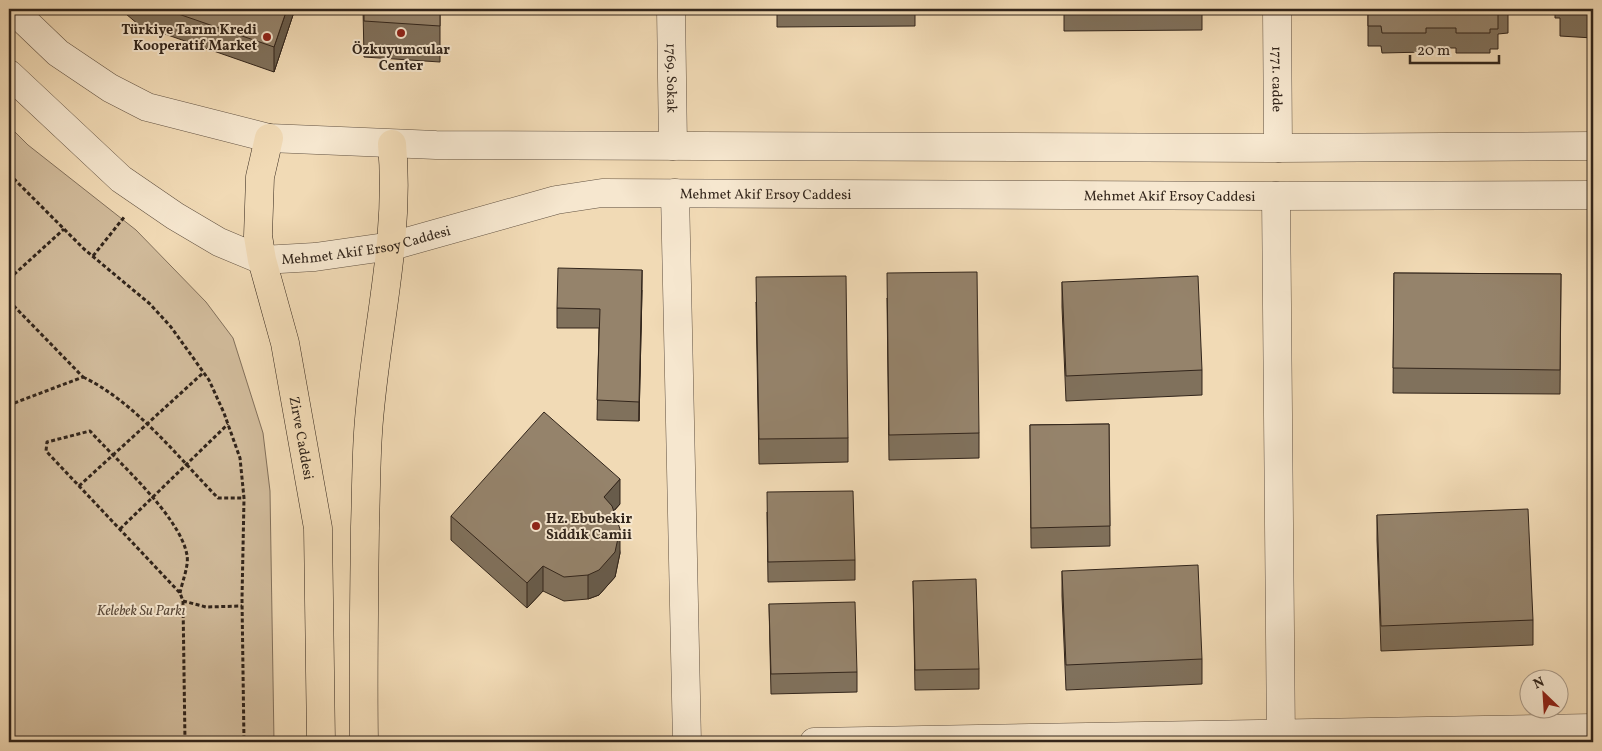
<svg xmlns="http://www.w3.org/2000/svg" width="1602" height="751" font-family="Vollkorn,serif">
  <rect width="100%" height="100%" fill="#f1dab5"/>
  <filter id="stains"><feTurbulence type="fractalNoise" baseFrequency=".004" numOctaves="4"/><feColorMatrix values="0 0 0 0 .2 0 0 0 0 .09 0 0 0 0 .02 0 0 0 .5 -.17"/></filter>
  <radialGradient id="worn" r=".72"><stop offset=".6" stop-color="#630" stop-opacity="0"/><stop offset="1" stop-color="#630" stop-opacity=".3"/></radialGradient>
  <!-- green -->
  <polygon fill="#d1bb9b" stroke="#82705b" points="9,126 28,145 136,230 206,302 233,338 263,433 270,491 274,742 9,742"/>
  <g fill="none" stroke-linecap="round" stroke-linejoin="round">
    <!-- minor casing -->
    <g stroke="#625242" stroke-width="29">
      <g id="minor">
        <polyline points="12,9 58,53 110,88 147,107 269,138 436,145 1278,148 1593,146"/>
        <path id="s1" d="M671,9l2,137"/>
        <path id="s2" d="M1277,9l1,139"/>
        <path id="s3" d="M9,74l112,105 54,37 44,26 43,18 53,-3 77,-11 164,-46 46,-7 674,3 317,-1"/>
        <polyline points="675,193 687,742"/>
        <polyline points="1276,196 1281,742"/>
        <polyline points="814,742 1593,728"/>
      </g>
    </g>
    <!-- major casing -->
    <g stroke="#32251b" stroke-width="29">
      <g id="major">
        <path id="s4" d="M269,138l-9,39 -2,59 4,24 23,83 33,185 3,214"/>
        <path d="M364,742c-1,-72 0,-143 1,-215 1,-31 1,-63 3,-94 6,-97 33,-191 24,-289"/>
      </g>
    </g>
    <!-- path -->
    <g stroke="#32251b" stroke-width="3" stroke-dasharray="4 2.5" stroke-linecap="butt">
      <polyline points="9,174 84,249 150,304 171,327 209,380 224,413 240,458 244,498 242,599 244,742"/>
      <polyline points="93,256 125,216"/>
      <polyline points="9,279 64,229"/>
      <polyline points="9,301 83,377 9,405"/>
      <path d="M83,377c52,25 94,79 135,121h26"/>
      <polyline points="79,486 204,372"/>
      <polyline points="120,529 228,424"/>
      <path d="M180,593c2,-11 9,-27 7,-38 -7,-39 -70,-94 -97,-124l-43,11 -1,9 134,142 3,8 2,141"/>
      <polyline points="183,601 206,607 242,606"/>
    </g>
    <!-- minor -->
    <use href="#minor" stroke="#f6e7cf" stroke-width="28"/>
    <!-- major -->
    <use href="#major" stroke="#f1dab5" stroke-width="28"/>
  </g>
  <!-- wall -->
  <g fill="#80715c" stroke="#32251b">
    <polygon points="123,9 295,9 274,72 139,25 126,14"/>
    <polygon points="363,9 440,9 440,62 364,57"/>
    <polygon points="777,9 915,9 915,26 777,27"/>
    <polygon points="1064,9 1202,9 1202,30 1064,31"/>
    <polygon points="1368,9 1508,9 1508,33 1498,34 1498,49 1490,49 1490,53 1456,53 1456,48 1426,48 1426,52 1382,53 1381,46 1368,46"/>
    <polygon points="1555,9 1593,9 1593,38 1560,36 1560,18 1555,18"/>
    <polygon points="1394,273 1561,274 1560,394 1393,393"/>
    <polygon points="1062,282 1202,370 1202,395 1066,401 1062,307"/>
    <polygon points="642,290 639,421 597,420 599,328 557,328 557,308"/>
    <polygon points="887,298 979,433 979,458 889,460"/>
    <polygon points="756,302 848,438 848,462 759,464"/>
    <polygon points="1109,424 1110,546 1031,548 1030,425"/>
    <polygon points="620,504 614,511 620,553 615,577 599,595 588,599 564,601 543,591 527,608 451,540 451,516"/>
    <polygon points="767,512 855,560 855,580 768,582"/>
    <polygon points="1377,515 1533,620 1533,645 1381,651 1377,540"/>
    <polygon points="1062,571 1202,659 1202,684 1066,690 1062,596"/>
    <polygon points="913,581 979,669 979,689 915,690"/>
    <polygon points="769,604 857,672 857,692 771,694"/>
  </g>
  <!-- shaded-wall -->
  <g fill="#685c4b" stroke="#32251b">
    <polygon points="287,9 295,9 274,72 274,47"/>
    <polygon points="642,270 642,290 639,421 639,402"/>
    <polygon points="620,479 620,504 604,521 604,497"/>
    <polygon points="620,529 620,553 615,577 599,595 588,599 588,575"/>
    <polygon points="543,566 543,591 527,608 527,583"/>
  </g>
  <!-- building -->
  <g fill="#95836b" stroke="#32251b">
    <polygon points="164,9 287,9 274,47"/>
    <polygon points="364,9 440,9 440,26 364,21"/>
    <polygon points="1368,9 1508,9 1508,13 1498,14 1498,29 1490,29 1490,33 1456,33 1456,28 1426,28 1426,33 1382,33 1381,26 1368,26"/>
    <polygon points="1561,9 1593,9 1593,13 1560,11"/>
    <polygon points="558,268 642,270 639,402 597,400 600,309 557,308"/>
    <polygon points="977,272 979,433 889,435 887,273"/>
    <polygon points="1394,273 1561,274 1560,370 1393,368"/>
    <polygon points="846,276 848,438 759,439 756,277"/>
    <polygon points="1198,276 1202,370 1066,376 1062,282"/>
    <polygon points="544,412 620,479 604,497 612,506 620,529 615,552 599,570 588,575 564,577 543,566 527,583 451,516"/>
    <polygon points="1109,424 1110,526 1031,528 1030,425"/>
    <polygon points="853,491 855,560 768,562 767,492"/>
    <polygon points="1528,509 1533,620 1381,626 1377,515"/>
    <polygon points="1198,565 1202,659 1066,665 1062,571"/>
    <polygon points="976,579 979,669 915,670 913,581"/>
    <polygon points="855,602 857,672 771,674 769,604"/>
  </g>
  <!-- markers -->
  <g fill="#8f2418" stroke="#f6e7cf" stroke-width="2">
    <circle cx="401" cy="33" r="5"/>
    <circle cx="267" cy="37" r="5"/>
    <circle cx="536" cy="526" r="5"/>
  </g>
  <g text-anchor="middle" stroke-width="4" stroke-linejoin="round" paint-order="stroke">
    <!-- poi labels -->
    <g font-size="14" font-weight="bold" fill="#32251b" stroke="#f6e7cf" text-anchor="end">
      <text x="257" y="34">Türkiye Tarım Kredi<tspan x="257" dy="16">Kooperatif Market</tspan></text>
      <text x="401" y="54" text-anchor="middle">Özkuyumcular<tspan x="401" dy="16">Center</tspan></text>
      <text x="546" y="523" text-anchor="start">Hz. Ebubekir<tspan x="546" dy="16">Sıddık Camii</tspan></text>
    </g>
    <!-- street labels -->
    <g font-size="14" fill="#32251b" stroke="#f6e7cf">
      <text dy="5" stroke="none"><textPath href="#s1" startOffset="69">1769. Sokak</textPath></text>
      <text dy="5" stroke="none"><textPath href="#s2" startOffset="70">1771. cadde</textPath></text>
      <text dy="5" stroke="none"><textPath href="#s3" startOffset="828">Mehmet Akif Ersoy Caddesi</textPath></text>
      <text dy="5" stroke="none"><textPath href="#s3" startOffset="1232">Mehmet Akif Ersoy Caddesi</textPath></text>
      <text dy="5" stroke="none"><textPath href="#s3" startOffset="422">Mehmet Akif Ersoy Caddesi</textPath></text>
      <text dy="5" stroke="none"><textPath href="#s4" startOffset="306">Zirve Caddesi</textPath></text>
    </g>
    <!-- park labels -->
    <g font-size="14" font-style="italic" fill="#5a4a3b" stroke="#f6e7cf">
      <text x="141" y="615">Kelebek Su Parkı</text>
    </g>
  </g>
  <!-- margin -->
  <rect width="1602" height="751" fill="none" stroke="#f1dab5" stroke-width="30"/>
  <rect x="10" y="10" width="1582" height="731" fill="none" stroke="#32251b" stroke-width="2.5"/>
  <rect x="15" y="15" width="1572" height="721" fill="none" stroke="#32251b"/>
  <!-- north arrow -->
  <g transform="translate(1544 694) rotate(335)"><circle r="24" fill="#f6e7cf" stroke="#a89987"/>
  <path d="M0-4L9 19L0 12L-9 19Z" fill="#8f2418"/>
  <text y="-8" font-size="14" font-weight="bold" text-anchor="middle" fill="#32251b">N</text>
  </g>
  <!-- scale -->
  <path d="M1410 55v8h89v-8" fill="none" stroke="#32251b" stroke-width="2.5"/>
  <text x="1417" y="55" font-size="15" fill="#32251b" stroke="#f6e7cf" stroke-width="4" paint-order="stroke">20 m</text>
  <rect width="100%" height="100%" filter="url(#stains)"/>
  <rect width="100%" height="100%" fill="url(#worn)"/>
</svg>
